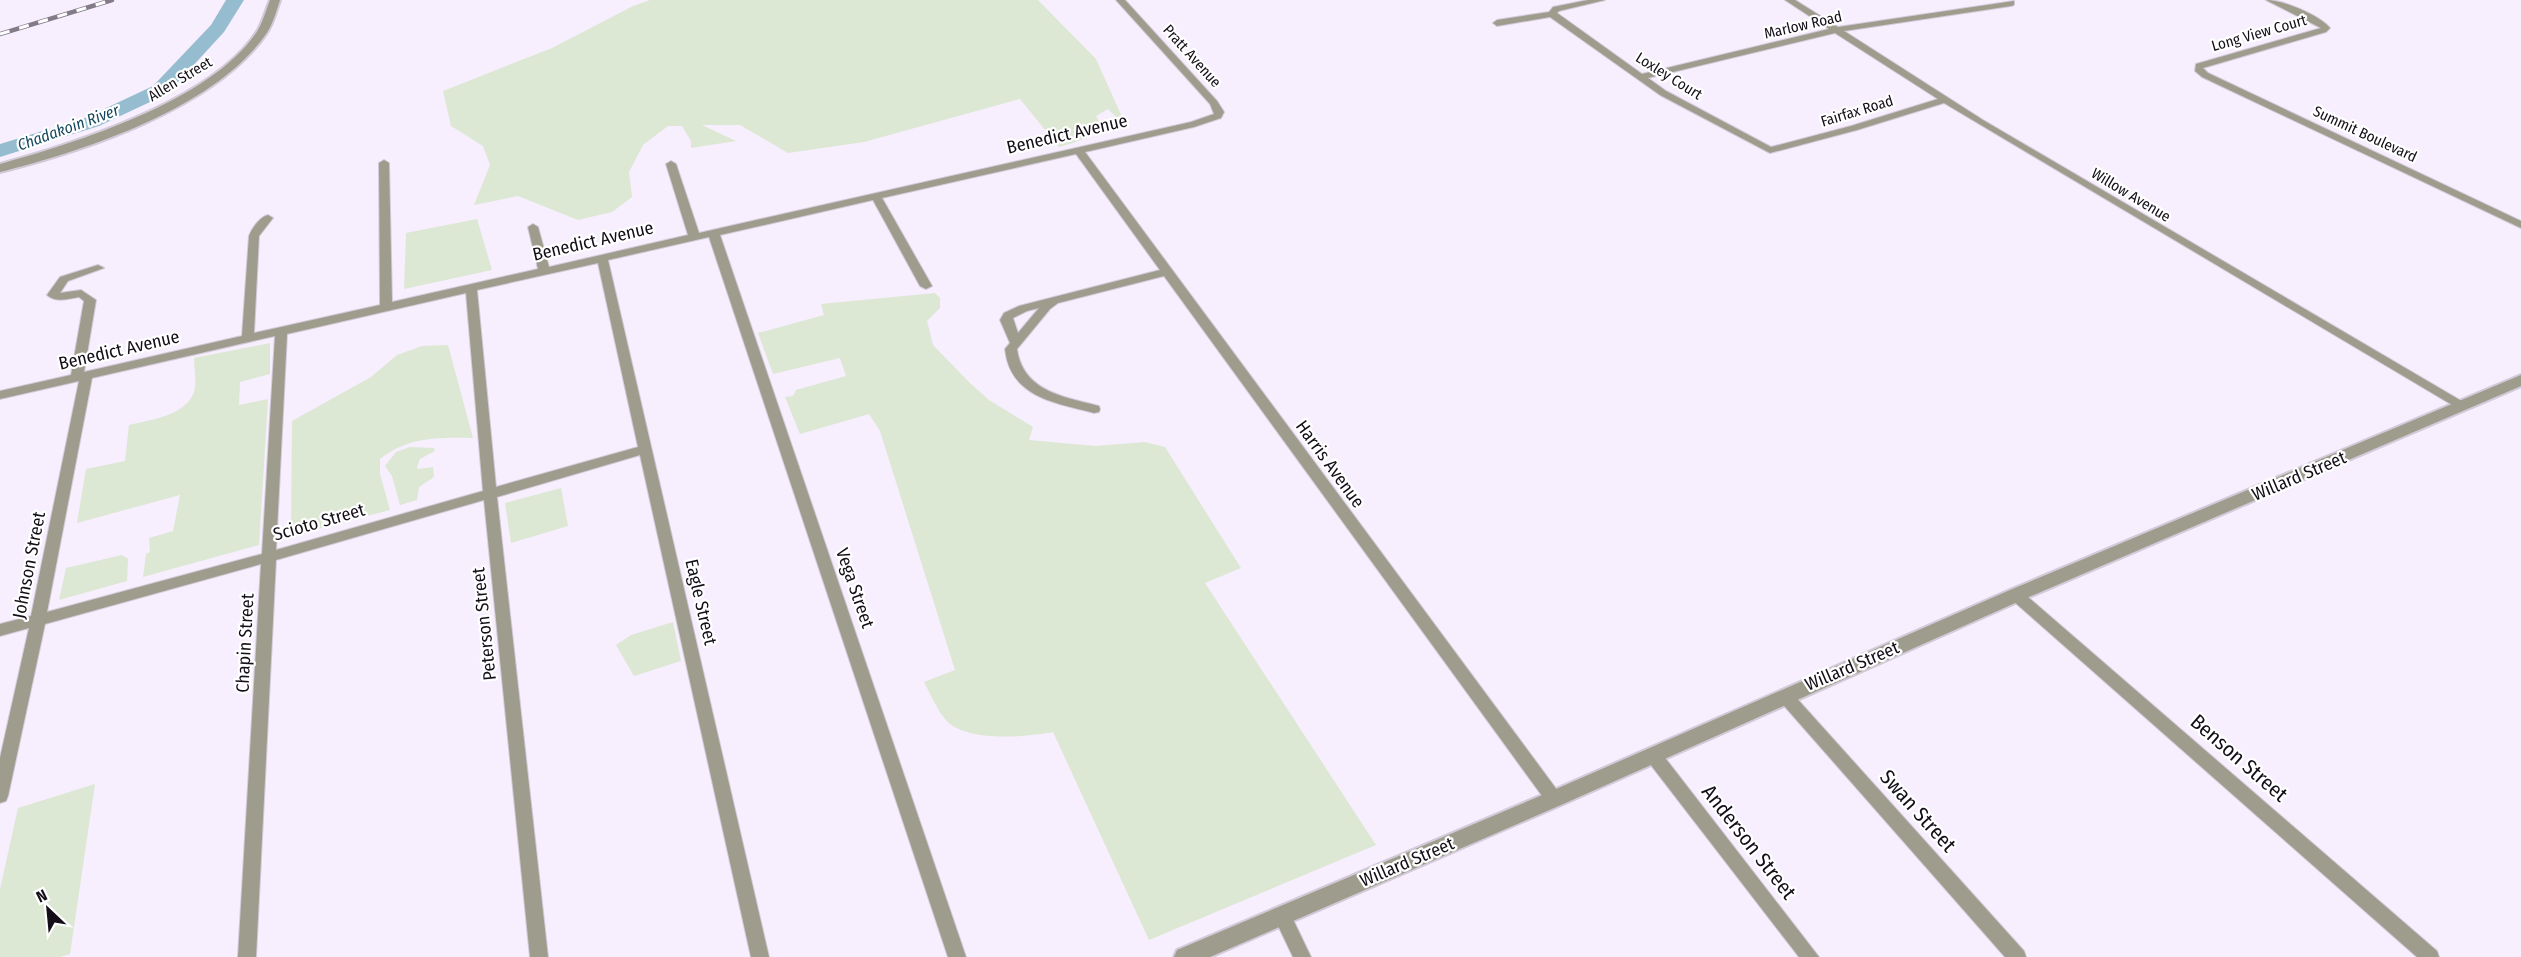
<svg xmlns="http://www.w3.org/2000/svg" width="2521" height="957" font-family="'Fira Sans Condensed',sans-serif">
  <rect width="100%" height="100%" fill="#f7eefe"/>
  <!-- green -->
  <g fill="#dce8d3">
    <path d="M650,0h388l58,59 31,69 -19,-19 -12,7 5,9c-8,13 -28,18 -42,22l-39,-48 -156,43 -76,11 -48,-28h-38l34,16 -45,7v-7l-9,-15h-14l-25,19 -14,27 3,25 -20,15 -34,8 -60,-24 -44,9 16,-40 -7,-19 -32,-20 -8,-35 109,-43 81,-42z"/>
    <polygon points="477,219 492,270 404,289 406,233"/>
    <path d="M935,293l5,5v10l-13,13 6,24 37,38 19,17 44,27 -4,13 66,6 50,-4 20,5 76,121 -36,15 171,262 -227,95 -96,-208c-28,5 -88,11 -108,-13 -9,-11 -15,-26 -21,-37l31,-12 -75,-239 -11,-17 -69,20 -15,-37 8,-1 3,-6 50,-14 -6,-18 -67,16 -15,-41 66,-18 -3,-11z"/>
    <path d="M270,343v31l-30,8 -1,23 29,-6 -9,146 -116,32 3,-23 4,-2 -1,-14 24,-7 7,-36 -103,28 9,-54 39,-8 4,-36c20,-5 57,-9 65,-33 3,-10 0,-24 0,-34z"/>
    <path d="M448,345l25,93c-35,-1 -65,-1 -93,21v15l10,36 -99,26 1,-115 79,-44 26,-22 25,-9z"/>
    <polygon points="410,447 434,448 435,451 420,459 417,467 418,469 433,467 434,477 419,487 417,500 400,505 392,476 385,466 396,452"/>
    <polygon points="561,488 568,526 511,543 505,503"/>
    <polygon points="122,555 128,559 127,581 59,600 66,568"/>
    <polygon points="673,622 681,661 634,676 616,645 631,635"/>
    <polygon points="95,784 70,954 60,957 0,957 0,889 18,808"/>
  </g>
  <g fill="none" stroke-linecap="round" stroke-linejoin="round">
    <!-- river -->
    <polygon fill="#96bdcf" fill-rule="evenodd" points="226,0 244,0 224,32 167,94 99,126 0,157 0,144 85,118 153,86 211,25"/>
    <!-- minor casing -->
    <g stroke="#d3cad9" stroke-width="2">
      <g id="minor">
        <path d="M1116,0h9l92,101 7,11 -3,6 -27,9 -109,25 475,642 2,5 -2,5 -6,2 -6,-2 -384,-528 -106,27 -8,6 -33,40c6,43 48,48 82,57l1,3 -1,3 -5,1c-37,-10 -84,-15 -89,-64l5,-6 -10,-23 4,-7 15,-7 141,-36 -84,-116 -194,44 50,88 -6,3 -6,-3 -47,-86 -153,35 246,722h-18l-239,-720 -101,23 161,697h-18l-111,-502 -143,42 51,460h-18l-46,-457 -208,60 -20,397h-18l23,-393 -216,60 -37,172 -2,5 -6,2v-45l29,-130 -29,8v-12l31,-8 48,-235 -79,18v-8l71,-16 13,-74 -5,-4c-11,2 -23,6 -32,-2l13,-18 38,-12 6,3 -36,13 -8,12 21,-3 15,10 -12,72 158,-36 7,-100c3,-8 11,-19 19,-21l5,3 -14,18 -5,97 126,-28 -1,-142 5,-3 5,3 3,139 146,-33 -10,-42 5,-3 5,3 11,40 139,-32 -22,-71 5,-3 5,3 23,69 492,-111 23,-8 -4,-10zM598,263l40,184 -142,40 -19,-197zM466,293l17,198 -207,59 11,-216zM1039,308l-21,25 -5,-15 14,-7zM275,336l-13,218 -215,58 45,-234z"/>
        <path d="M1588,0h17l-46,11 -2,2 85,61 187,-45 -44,-29h10l43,27 176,-26v4l-3,1 -167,25 139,89 487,286 -6,4 -5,-1 -515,-306 -87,27 -87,23 -110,-58 -110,-78 -53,9 -4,-3 4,-3 52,-8 4,-5zM1835,33l103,66 -87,27 -80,21 -105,-56 -18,-13z"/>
        <path d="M2266,0c17,0 53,15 64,28l-4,4 -123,36 5,5 313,148v7l-319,-151 -7,-6 1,-7 125,-36z"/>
        <polygon points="2016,590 2021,591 2437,951 2439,957 2417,957 2011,599 2009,595 2011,591"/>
        <polygon points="1785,690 1791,692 2024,951 2026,957 2005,957 1779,700 1777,696 1779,692"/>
        <polygon points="1653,748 1659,750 1819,957 1799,957 1647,760 1645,755 1647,750"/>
        <polygon points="1282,907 1288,909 1311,957 1293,957 1273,915 1276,909"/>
      </g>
    </g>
    <!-- tertiary casing -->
    <g stroke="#d3cad9" stroke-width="4">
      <g id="tertiary">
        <path d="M270,0h10c-4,12 -7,24 -14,34 -51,74 -182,117 -266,138v-8c76,-21 214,-64 258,-134 5,-9 8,-20 12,-30z"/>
        <polygon points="2521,375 2521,386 2022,600 1561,805 1210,957 1174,957 1177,950 1547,793 2010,590"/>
      </g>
    </g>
    <!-- minor -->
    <use href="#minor" fill="#9e9c8c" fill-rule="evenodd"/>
    <!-- tertiary -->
    <use href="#tertiary" fill="#9e9c8c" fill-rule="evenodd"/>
    <!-- rail casing -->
    <g stroke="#837c88" stroke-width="4.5">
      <polyline id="rail" points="0,34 112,0"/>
    </g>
    <!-- rail -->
    <use href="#rail" stroke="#fff" stroke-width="3" stroke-dasharray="10" stroke-linecap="butt"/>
  </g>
  <g text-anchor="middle" stroke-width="4.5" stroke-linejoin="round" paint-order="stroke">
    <!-- far-street labels -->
    <g font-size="15" fill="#130e17" stroke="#fff">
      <text transform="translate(1803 25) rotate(-13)" y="5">Marlow Road</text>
      <text transform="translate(2259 33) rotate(-16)" y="5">Long View Court</text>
      <text transform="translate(1192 56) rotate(48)" y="5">Pratt Avenue</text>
      <text transform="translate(1669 76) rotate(32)" y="5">Loxley Court</text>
      <text transform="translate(180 79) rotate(-31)" y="5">Allen Street</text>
      <text transform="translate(1857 111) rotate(-17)" y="5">Fairfax Road</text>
      <text transform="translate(2365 134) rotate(25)" y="5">Summit Boulevard</text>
      <text transform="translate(2131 195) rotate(31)" y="5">Willow Avenue</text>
    </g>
    <!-- far-water labels -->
    <g font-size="16" font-style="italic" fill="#15485d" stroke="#fff">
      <text transform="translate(68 127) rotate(-20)" y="6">Chadakoin River</text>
    </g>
    <!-- street labels -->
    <g font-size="18" fill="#130e17" stroke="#fff">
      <text transform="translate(1067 134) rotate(-13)" y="6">Benedict Avenue</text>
      <text transform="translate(593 241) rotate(-13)" y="6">Benedict Avenue</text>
      <text transform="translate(119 350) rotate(-13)" y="6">Benedict Avenue</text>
      <text transform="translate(1330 464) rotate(54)" y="6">Harris Avenue</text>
      <text transform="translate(2299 476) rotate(-23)" y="6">Willard Street</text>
      <text transform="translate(319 522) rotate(-16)" y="6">Scioto Street</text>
      <text transform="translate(29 565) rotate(-79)" y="6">Johnson Street</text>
      <text transform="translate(855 588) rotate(71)" y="6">Vega Street</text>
      <text transform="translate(701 602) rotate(77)" y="6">Eagle Street</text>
      <text transform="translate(484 624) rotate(-96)" y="6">Peterson Street</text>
      <text transform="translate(245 643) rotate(-87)" y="6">Chapin Street</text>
      <text transform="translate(1852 666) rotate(-23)" y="6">Willard Street</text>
      <text transform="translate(1407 862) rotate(-23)" y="6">Willard Street</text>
    </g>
    <!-- near-street labels -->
    <g font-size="21" fill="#130e17" stroke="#fff">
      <text transform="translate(2239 758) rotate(41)" y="7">Benson Street</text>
      <text transform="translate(1918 811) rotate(48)" y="7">Swan Street</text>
      <text transform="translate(1749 842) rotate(52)" y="7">Anderson Street</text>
    </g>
  </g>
  <!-- north arrow -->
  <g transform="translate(48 909) rotate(334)" stroke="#ffffff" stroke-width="4.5" paint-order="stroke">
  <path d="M0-4.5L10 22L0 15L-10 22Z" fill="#130e17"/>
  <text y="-9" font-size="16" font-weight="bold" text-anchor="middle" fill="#130e17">N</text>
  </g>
</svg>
